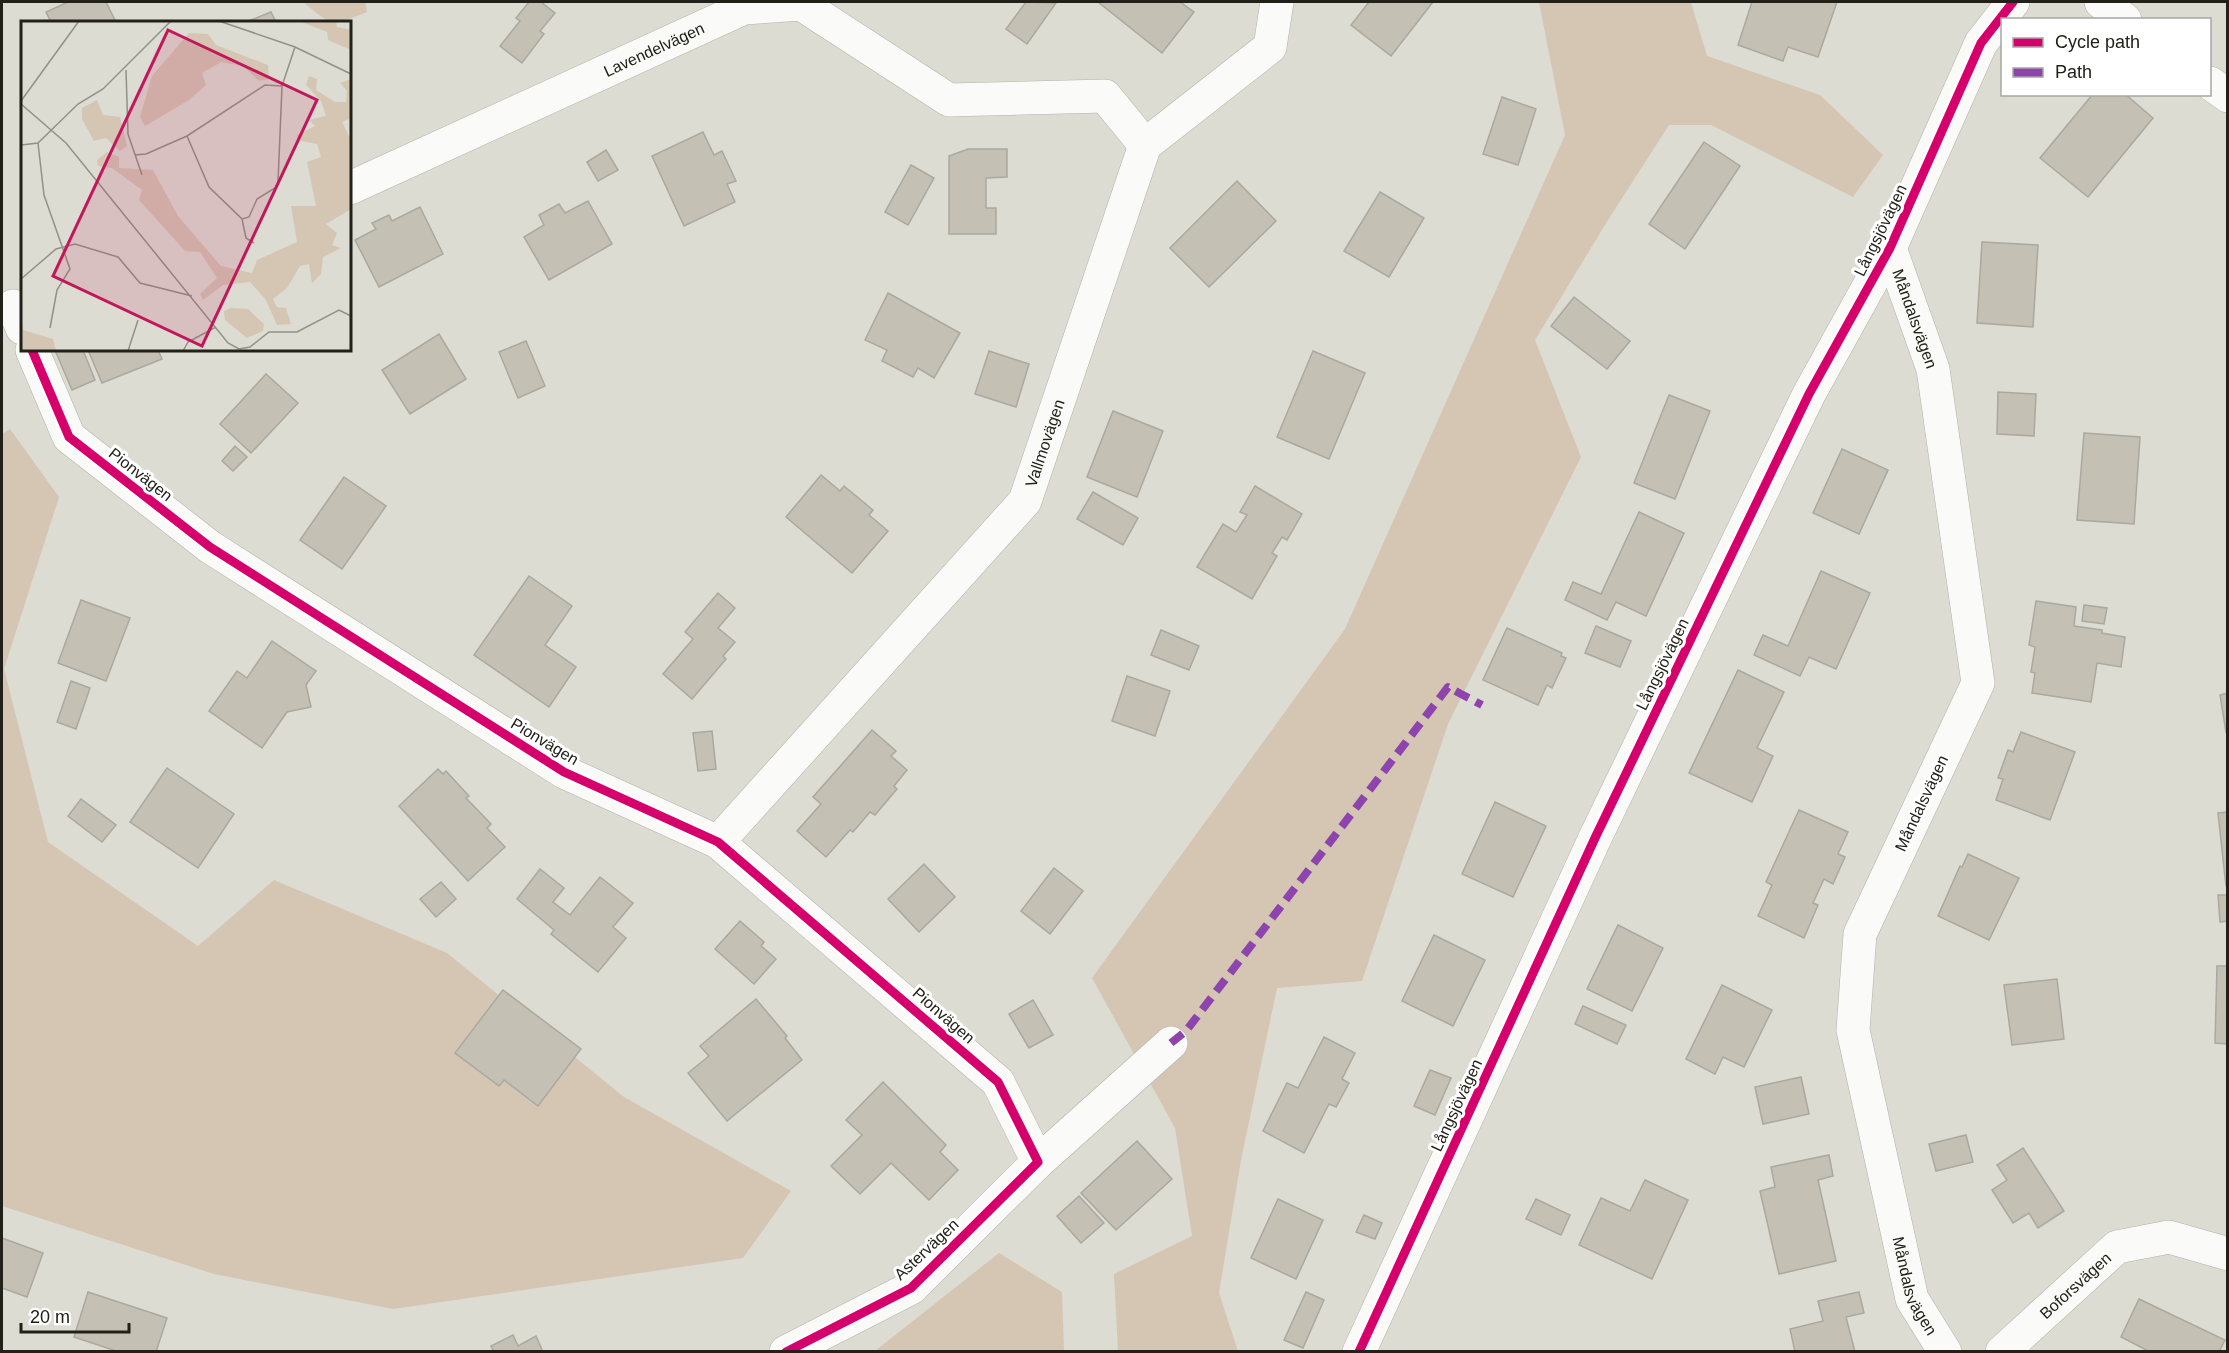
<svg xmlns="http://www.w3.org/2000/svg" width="2229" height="1353" font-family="Helvetica,sans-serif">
  <rect width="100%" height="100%" fill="#dcdcd2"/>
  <!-- green -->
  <g fill="#d4c6b3">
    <path d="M303,2h62l2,10c-37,15 -33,15 -64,-10z"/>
    <polygon points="1539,2 1691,2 1707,56 1820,95 1883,155 1853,197 1711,125 1669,125 1608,220 1535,340 1581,457 1448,724 1362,981 1277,988 1241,1160 1219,1293 1238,1351 1118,1351 1114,1274 1192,1236 1175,1128 1092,978 1345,629 1565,135"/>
    <polygon points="10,429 59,497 4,669 48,842 198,946 274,880 447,953 624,1097 791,1191 743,1258 393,1309 214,1274 2,1206 2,434"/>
    <polygon points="999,1253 1062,1292 1064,1351 875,1351"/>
  </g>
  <!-- building -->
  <g fill="#c4c0b3" stroke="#aaa8a0" stroke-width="1.5">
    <polygon points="68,2 106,2 116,22 51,22 46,12"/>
    <polygon points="529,2 541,2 555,13 540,31 544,34 522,63 500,46 520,21 516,18"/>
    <polygon points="1026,2 1056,3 1027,44 1006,29"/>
    <polygon points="1098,2 1180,2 1194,12 1162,53"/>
    <polygon points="1369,2 1433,2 1391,56 1351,25"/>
    <polygon points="1752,2 1837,2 1818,57 1788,47 1783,61 1738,45"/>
    <polygon points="271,12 276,22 246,22"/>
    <polygon points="2093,94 2125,94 2153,118 2088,197 2040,158"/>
    <polygon points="1502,97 1536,109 1518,165 1483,154"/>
    <polygon points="703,132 714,155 722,151 736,181 727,184 735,202 684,226 652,156"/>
    <polygon points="1704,142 1740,166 1685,249 1649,224"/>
    <polygon points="968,149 1007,149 1007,177 986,178 986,208 996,208 996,234 949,234 949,156"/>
    <polygon points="606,150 618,170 598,181 587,162"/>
    <polygon points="911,165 934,178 908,225 885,212"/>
    <polygon points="1237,181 1276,221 1209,287 1170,248"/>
    <polygon points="1380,192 1424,218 1389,277 1344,251"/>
    <polygon points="588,201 612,244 549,280 524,237 544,225 539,215 559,204 565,213"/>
    <polygon points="420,207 443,254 379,287 355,240 376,229 372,223 389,215 392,221"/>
    <polygon points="1982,242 2038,245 2033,327 1977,323"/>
    <polygon points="888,293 960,333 934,378 918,368 913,377 882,361 887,350 865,340"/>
    <polygon points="1574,297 1630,341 1607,369 1551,326"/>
    <polygon points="439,334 466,379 410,414 382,370"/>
    <polygon points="526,341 545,386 518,398 499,352"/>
    <polygon points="55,350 83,350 95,380 72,390"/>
    <polygon points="88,350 158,350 162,359 102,383"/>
    <polygon points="989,351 1029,364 1016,407 975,394"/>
    <polygon points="1313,351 1365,373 1329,459 1277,437"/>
    <polygon points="266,374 298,403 251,453 220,424"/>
    <polygon points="1998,392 2036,394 2034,436 1997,434"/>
    <polygon points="1669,395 1710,411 1675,499 1634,483"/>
    <polygon points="1113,411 1163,431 1137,497 1087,477"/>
    <polygon points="2084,433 2140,437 2134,524 2077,520"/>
    <polygon points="235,446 247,457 233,471 222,461"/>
    <polygon points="1842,449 1888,470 1859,534 1813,513"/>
    <polygon points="821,475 840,491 844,486 873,510 869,515 888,531 852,573 786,517"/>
    <polygon points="344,477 386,506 342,569 300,540"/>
    <polygon points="1255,486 1302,514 1287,540 1282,537 1272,553 1277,556 1252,599 1197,567 1223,524 1236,532 1247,515 1240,512"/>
    <polygon points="1093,492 1138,518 1123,545 1077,519"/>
    <polygon points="1639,512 1684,533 1646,616 1616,602 1607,620 1565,600 1573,582 1601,594"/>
    <polygon points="1821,571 1870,593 1836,669 1809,657 1800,676 1754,655 1763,635 1788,646"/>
    <polygon points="529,576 572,606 545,645 576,667 549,707 474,655"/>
    <polygon points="718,593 735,608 718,628 735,642 723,656 726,659 692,699 663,674 693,639 685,632"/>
    <polygon points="81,600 130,618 106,681 58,663"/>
    <polygon points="2036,601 2076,607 2074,626 2102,630 2102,633 2125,637 2121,667 2097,663 2091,702 2032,693 2035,673 2031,672 2035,647 2029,645"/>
    <polygon points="2084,605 2107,608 2104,624 2082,621"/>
    <polygon points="1596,626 1631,641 1620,667 1585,653"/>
    <polygon points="1507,628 1562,653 1561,656 1566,658 1552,688 1547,685 1538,705 1483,680"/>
    <polygon points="1161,630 1199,646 1189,670 1151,655"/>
    <polygon points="272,641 316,671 306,685 311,707 287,712 262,748 209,711 237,671 247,678"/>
    <polygon points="1738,670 1784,692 1757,748 1773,756 1752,802 1689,773"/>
    <polygon points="1127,676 1170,691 1155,736 1112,721"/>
    <polygon points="71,681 90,688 76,729 57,722"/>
    <polygon points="2228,693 2228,731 2226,732 2220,695"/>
    <polygon points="872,730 896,751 891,756 907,770 894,786 897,789 875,815 870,812 853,832 850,830 826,857 797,831 821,804 813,797"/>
    <polygon points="712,731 716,769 698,771 693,733"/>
    <polygon points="2021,732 2075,752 2050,820 1996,800 2003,779 1998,778 2008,750 2013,752"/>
    <polygon points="167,768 234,814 198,868 130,822"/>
    <polygon points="438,769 443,774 446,771 469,796 466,798 491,824 487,828 505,847 468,881 399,806"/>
    <polygon points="81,799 116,825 102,842 68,816"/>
    <polygon points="1495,802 1546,826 1513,897 1462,874"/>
    <polygon points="1799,810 1848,832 1838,854 1845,857 1833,884 1824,879 1813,903 1818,905 1804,938 1758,916 1772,885 1766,882"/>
    <polygon points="2228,812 2228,886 2226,886 2218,813"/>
    <polygon points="1968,854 2019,878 1989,940 1938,916 1960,866 1962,867"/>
    <polygon points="924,864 955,897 919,932 888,899"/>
    <polygon points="1054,868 1083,891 1050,934 1021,911"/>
    <polygon points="540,869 564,888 553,902 570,915 600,877 633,903 613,927 626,938 598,972 551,934 554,930 517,899"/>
    <polygon points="441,882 456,899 436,917 420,899"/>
    <polygon points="2218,895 2228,895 2228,921 2220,922"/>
    <polygon points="740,921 764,942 761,946 776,959 754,984 715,949"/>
    <polygon points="1618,925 1663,948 1632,1011 1587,989"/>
    <polygon points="1434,935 1485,960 1453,1026 1402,1001"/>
    <polygon points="2217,966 2228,966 2228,1044 2215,1043"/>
    <polygon points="2057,979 2064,1039 2012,1045 2004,985"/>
    <polygon points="1722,985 1772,1010 1744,1067 1723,1057 1715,1074 1686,1059"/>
    <polygon points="503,990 581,1049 538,1106 504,1080 499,1086 455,1053"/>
    <polygon points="756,999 787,1036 785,1038 802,1060 727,1121 688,1073 709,1056 700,1046"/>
    <polygon points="1033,1000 1053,1035 1029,1048 1009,1014"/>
    <polygon points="1583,1006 1626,1025 1617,1044 1575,1024"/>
    <polygon points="1324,1037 1355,1053 1342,1079 1349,1083 1336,1107 1329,1104 1304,1153 1263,1131 1287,1083 1298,1088"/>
    <polygon points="1430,1070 1451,1078 1435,1115 1414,1106"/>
    <polygon points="1801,1077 1809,1114 1763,1124 1755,1087"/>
    <polygon points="883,1082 946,1145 940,1152 958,1170 929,1200 891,1163 860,1194 831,1166 862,1135 846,1120"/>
    <polygon points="1966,1135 1973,1162 1936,1171 1929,1144"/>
    <polygon points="1137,1141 1172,1179 1116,1230 1081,1193"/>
    <polygon points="2023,1148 2064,1211 2038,1228 2029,1213 2013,1223 1992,1190 2007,1180 1997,1165"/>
    <polygon points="1829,1155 1833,1176 1818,1180 1836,1261 1779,1274 1760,1191 1775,1187 1771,1167"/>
    <polygon points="1645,1180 1688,1200 1652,1279 1579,1245 1601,1198 1630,1211"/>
    <polygon points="1079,1196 1104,1223 1081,1243 1057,1216"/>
    <polygon points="1278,1199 1323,1220 1296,1279 1251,1258"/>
    <polygon points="1536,1199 1570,1215 1561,1235 1526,1219"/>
    <polygon points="1364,1215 1382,1223 1375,1239 1356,1232"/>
    <polygon points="2,1238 43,1253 27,1297 2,1288"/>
    <polygon points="88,1292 167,1318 156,1352 119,1352 74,1337"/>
    <polygon points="1306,1292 1324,1300 1303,1348 1284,1340"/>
    <polygon points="1859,1292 1864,1313 1846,1317 1855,1352 1795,1352 1790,1329 1823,1321 1818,1301"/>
    <polygon points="2139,1299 2225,1340 2219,1352 2150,1352 2121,1337"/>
    <polygon points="513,1335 518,1346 536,1336 543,1352 494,1352 491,1346"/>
  </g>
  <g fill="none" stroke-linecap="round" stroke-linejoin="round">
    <!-- minor casing -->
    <g stroke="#b2b2a9" stroke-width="34">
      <g id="minor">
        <polyline points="2101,2 2125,20"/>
        <polyline points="2210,83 2228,96"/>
        <path id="s1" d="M350,188l394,-180 57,-4 148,96 156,-4 40,49"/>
        <path id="s2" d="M1890,248l43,121 45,314 -118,251 -7,96 59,269 33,53"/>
        <polyline points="13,306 22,328"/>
        <polyline points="32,350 69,437 210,547 564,772 718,842 998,1082 1038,1162"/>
        <path id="s3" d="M718,842l307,-341 120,-356 125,-98 7,-45"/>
        <polyline points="786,1352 911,1288 1038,1162 1171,1043"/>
        <polyline points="1359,1352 1595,838 1809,394 1890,248 1981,43 2013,2"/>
        <path id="s4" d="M2002,1352l115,-105 52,-10 59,17"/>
      </g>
    </g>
    <!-- minor -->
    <use href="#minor" stroke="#fafaf8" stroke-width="33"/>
    <!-- quiet -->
    <polyline stroke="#8e44ad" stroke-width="8" stroke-dasharray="15 8" stroke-linecap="butt" points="1171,1043 1186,1031 1448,687 1482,705"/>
    <!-- cycleway casing -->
    <g stroke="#fff" stroke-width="13">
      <g id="cycleway">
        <polyline points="32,350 69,437 210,547 564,772 718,842 998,1082 1038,1162 911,1288 786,1352"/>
        <polyline points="1359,1352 1595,838 1809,394 1890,248 1981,43 2013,2"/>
      </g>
    </g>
    <!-- cycleway -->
    <use href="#cycleway" stroke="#d6006c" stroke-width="9"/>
  </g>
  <g text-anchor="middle" stroke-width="6" stroke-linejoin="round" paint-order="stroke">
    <!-- street labels -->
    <g font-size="16" fill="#212119" stroke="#fff">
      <text dy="6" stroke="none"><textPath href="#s1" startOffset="334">Lavendelvägen</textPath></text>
      <text transform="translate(1880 230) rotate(-64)" y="6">Långsjövägen</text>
      <text dy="6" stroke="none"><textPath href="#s2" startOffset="75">Måndalsvägen</textPath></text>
      <text dy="6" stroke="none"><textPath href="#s3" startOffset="520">Vallmovägen</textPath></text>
      <text transform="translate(141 474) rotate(38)" y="6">Pionvägen</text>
      <text transform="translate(1662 664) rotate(-64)" y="6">Långsjövägen</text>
      <text transform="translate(545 741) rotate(31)" y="6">Pionvägen</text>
      <text transform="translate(1921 803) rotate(-65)" y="6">Måndalsvägen</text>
      <text transform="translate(944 1015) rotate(41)" y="6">Pionvägen</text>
      <text transform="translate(1456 1105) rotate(-65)" y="6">Långsjövägen</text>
      <text transform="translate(926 1249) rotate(-43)" y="6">Astervägen</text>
      <text dy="6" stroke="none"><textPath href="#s2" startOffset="1083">Måndalsvägen</textPath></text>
      <text dy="6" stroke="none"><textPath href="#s4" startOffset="99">Boforsvägen</textPath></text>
    </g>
  </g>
  <!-- overview -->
  <g transform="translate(21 21)">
    <rect width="330" height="330" fill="#dcdcd2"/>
    <path d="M278,0h37l1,6 14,3v20l-23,-10 -1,-8zM168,12l19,1 8,11 52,20 1,14 -10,2 -16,-15 -22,-4 -19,11 4,12 -17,15 -44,26 -5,-9 12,-41zM288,55l8,3 -1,11 19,12h11l1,-11 -7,-8 11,-4v39l-9,4 9,18v69l-25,15 11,9 -5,12 9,3 -18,9 -2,17 -9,9 -3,-19 -9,2 -13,22 -14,11 4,8 9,1 5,16 -14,1 -11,-25 -16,-18 -27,3 -20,15 -3,-6 17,-16 -17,-26 -15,-1 -46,-51 3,-10 -30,-22 -14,-2 -1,-6 10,-8 12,5v11l34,2 25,46 43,50 31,7 5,-13 40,-18 -6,-36h25l-9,-44 14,-5 -4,-13 -20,-4v-5l18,-9 -6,-6 17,-4 -5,-15 -15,-16zM76,79l6,15 17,2 7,29 -7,5 -14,-13 -12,3 -12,-22v-11zM210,287l17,1 16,15 -1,7 -16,7 -22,-18 -1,-9zM0,292l2,17 30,9 3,12h-35z" fill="#d4c6b3"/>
    <path fill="none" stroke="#919188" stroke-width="1.5" d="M198,0l76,26 56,27M105,49l2,64 14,41M0,80l58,-80M0,83l45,39 162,200 11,6 11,-2 19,-15h28l42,-22 12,6M166,115l22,51 33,32 4,19 8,5M17,122l6,52 26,74 -13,21 -7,38M0,124l17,-2 40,-39 25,-15 68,-68M114,134l11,-1 41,-18 78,-51 17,1M221,198l7,-2 8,-18 18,-11 3,-6 4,-96 13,-39M0,258l35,-30 19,-5 43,13 22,26 52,13M107,330l10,-31M162,330l5,-9 28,-15"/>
    <path fill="#c2185b" fill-opacity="0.15" stroke="#c2185b" stroke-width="3" d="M147,9l149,70 -115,246 -149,-70z"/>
    <rect width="330" height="330" fill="none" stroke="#212119" stroke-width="3"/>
  </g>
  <!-- border -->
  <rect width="2229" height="1353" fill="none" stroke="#212119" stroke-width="6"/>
  <!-- legend -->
  <rect x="2001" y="18" width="210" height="78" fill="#ffffff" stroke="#a6a6a3" stroke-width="1.5"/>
  <rect x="2013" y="38" width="30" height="9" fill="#d6006c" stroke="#a6a6a3" stroke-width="1.5"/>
  <text x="2055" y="48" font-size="18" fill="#212119">Cycle path</text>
  <rect x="2013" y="68" width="30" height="9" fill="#8e44ad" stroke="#a6a6a3" stroke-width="1.5"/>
  <text x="2055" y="78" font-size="18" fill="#212119">Path</text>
  <!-- scale -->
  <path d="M21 1323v9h108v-9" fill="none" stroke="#212119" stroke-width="3"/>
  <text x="30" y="1323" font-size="18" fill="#212119" stroke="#ffffff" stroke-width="4.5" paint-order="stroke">20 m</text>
</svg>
